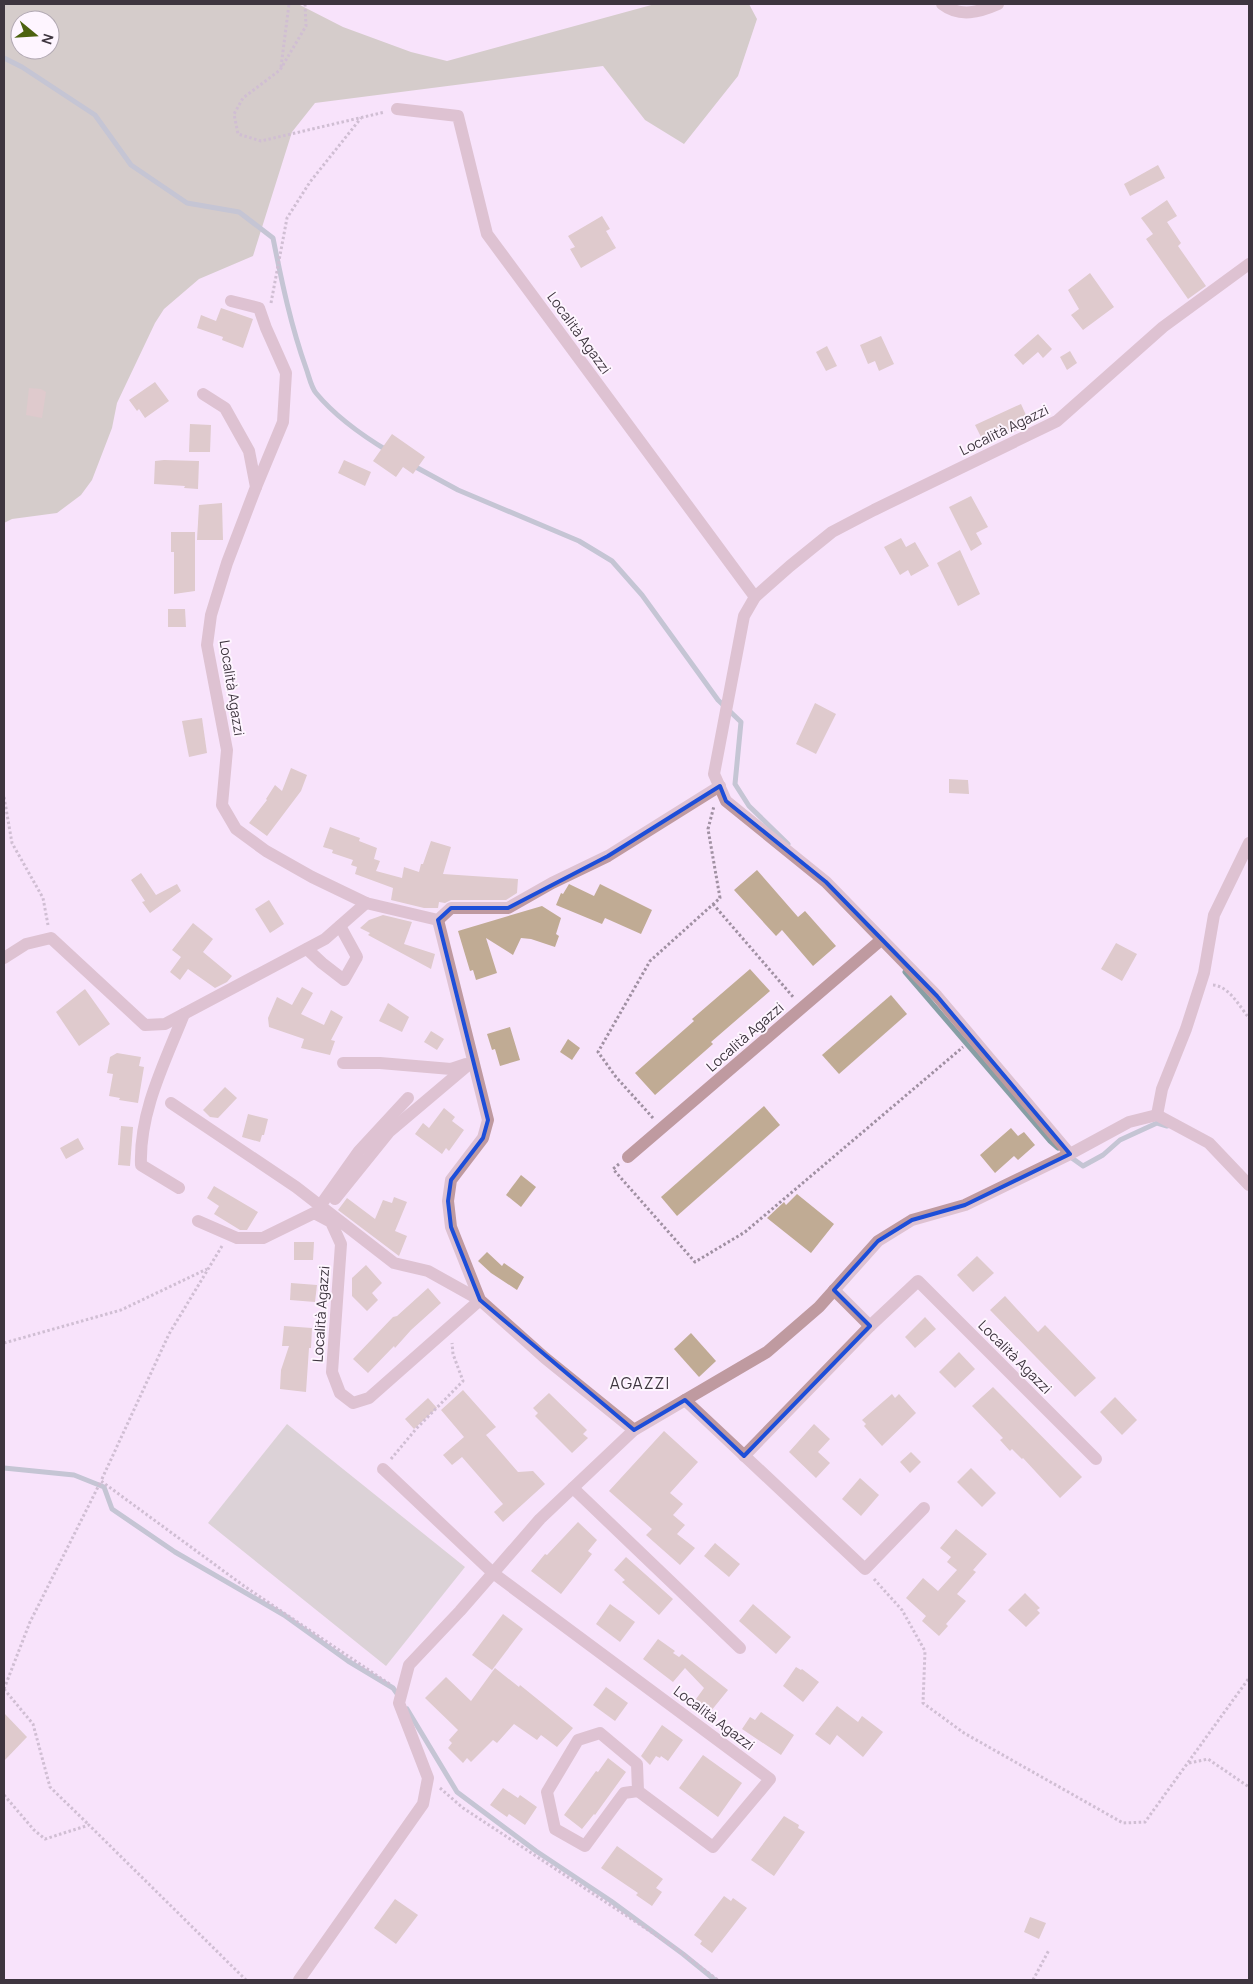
<svg xmlns="http://www.w3.org/2000/svg" width="1253" height="1984" font-family="Manrope,sans-serif">
  <rect width="100%" height="100%" fill="#f8e3fb"/>
  <!-- green -->
  <polygon fill="#babcaa" points="287,1424 465,1567 386,1666 208,1523"/>
  <!-- forest -->
  <path fill="#acaf91" fill-rule="evenodd" d="M4,4h294l45,23 68,25 36,9 208,-57h94l8,15 -19,57 -54,68 -39,-24 -42,-54 -288,37 -23,29 -39,124 -54,23 -35,30 -9,14 -38,80 -5,25 -20,52 -11,15 -24,18 -45,6 -8,4zM20,20h30v30h-30z"/>
  <g fill="none" stroke-linecap="round" stroke-linejoin="round">
    <!-- stream -->
    <g stroke="#879fa5" stroke-width="5">
      <path d="M4,58l18,9 73,48 36,50 56,38 52,9 34,26c9,45 18,88 33,130 3,8 5,19 10,25 19,23 47,43 72,58"/>
      <polyline points="412,465 458,490 579,541 612,561 642,595 718,700 741,722 735,784 749,806 788,844"/>
      <polyline points="905,972 1050,1141 1058,1148"/>
      <polyline points="1069,1156 1083,1166 1103,1155 1120,1140 1157,1123 1167,1126"/>
      <polyline points="4,1468 74,1475 104,1487 112,1509 175,1552 284,1615 348,1661 393,1688 398,1695"/>
      <polyline points="407,1709 457,1792 536,1851 611,1901 683,1954 715,1980"/>
    </g>
  </g>
  <!-- building -->
  <g fill="#c0ab94">
    <polygon points="1158,165 1165,178 1130,196 1124,184"/>
    <polygon points="1167,200 1177,216 1167,222 1181,243 1178,246 1206,286 1188,299 1146,239 1153,234 1141,218"/>
    <polygon points="602,216 610,229 606,231 616,248 581,268 570,249 575,247 568,236"/>
    <polygon points="1090,273 1114,307 1083,330 1071,315 1079,309 1068,290"/>
    <polygon points="221,308 253,319 243,348 222,340 223,337 197,328 201,315 216,321"/>
    <polygon points="1038,334 1052,349 1043,358 1038,352 1023,365 1014,355"/>
    <polygon points="881,336 894,364 879,371 875,361 868,364 860,345"/>
    <polygon points="827,346 837,366 826,371 816,352"/>
    <polygon points="1070,351 1077,363 1067,370 1060,357"/>
    <polygon points="155,382 169,401 145,418 139,409 137,411 129,400"/>
    <polygon points="29,388 41,389 46,392 42,418 26,415"/>
    <polygon points="1021,404 1030,424 985,445 975,425"/>
    <polygon points="190,424 211,425 210,452 189,452"/>
    <polygon points="392,434 425,457 413,474 403,467 396,477 373,461"/>
    <polygon points="164,460 199,461 198,489 184,488 185,486 154,484 155,461"/>
    <polygon points="344,460 371,472 365,486 338,473"/>
    <polygon points="971,496 988,527 976,533 982,544 971,551 949,507"/>
    <polygon points="222,503 223,540 197,540 199,505"/>
    <polygon points="171,532 195,532 195,591 174,594 174,552 171,552"/>
    <polygon points="901,538 906,547 915,542 929,566 911,576 908,570 900,575 884,547"/>
    <polygon points="960,550 980,594 958,606 937,563"/>
    <polygon points="168,609 185,609 186,627 168,627"/>
    <polygon points="815,703 836,714 816,754 796,744"/>
    <polygon points="202,718 207,753 189,757 182,721"/>
    <polygon points="291,768 307,775 301,791 267,836 249,823 267,800 266,799 275,785 282,791"/>
    <polygon points="949,779 968,780 969,794 949,793"/>
    <polygon points="330,827 360,838 359,841 377,848 374,859 380,861 376,871 402,878 404,867 419,872 421,864 423,864 431,841 451,847 443,874 518,879 517,893 506,900 451,900 445,903 439,902 438,908 424,908 391,900 393,888 355,874 357,867 351,865 353,860 332,853 333,850 323,847"/>
    <polygon points="757,870 798,917 805,911 836,946 813,966 782,930 776,936 734,890"/>
    <polygon points="141,873 156,895 177,884 181,891 150,913 142,902 145,901 131,880"/>
    <polygon points="569,884 594,896 600,884 652,910 641,934 605,918 602,924 556,905 561,893 563,894"/>
    <polygon points="269,900 284,924 270,933 255,909"/>
    <polygon points="542,906 561,918 556,934 559,936 555,947 531,939 521,938 513,955 486,938 497,973 476,980 473,970 470,971 458,931"/>
    <polygon points="383,915 412,922 404,944 435,954 431,969 368,935 370,933 360,928 369,920"/>
    <polygon points="193,923 213,939 203,952 232,976 227,982 215,988 188,969 180,980 170,972 181,957 172,950"/>
    <polygon points="1116,943 1137,954 1122,981 1101,969"/>
    <polygon points="750,969 770,991 711,1042 713,1044 655,1095 635,1073 694,1021 692,1019"/>
    <polygon points="302,987 313,993 301,1014 324,1025 331,1010 343,1017 331,1040 335,1041 330,1055 301,1048 304,1039 269,1027 268,1018 277,997 292,1005"/>
    <polygon points="85,989 110,1024 79,1046 56,1012"/>
    <polygon points="891,995 907,1014 839,1074 822,1055"/>
    <polygon points="388,1003 409,1017 402,1032 379,1021"/>
    <polygon points="510,1027 520,1060 500,1066 495,1049 492,1050 487,1034"/>
    <polygon points="431,1031 444,1039 437,1050 424,1042"/>
    <polygon points="568,1039 580,1048 572,1060 560,1052"/>
    <polygon points="117,1053 141,1057 139,1066 144,1067 138,1103 119,1100 120,1098 109,1096 113,1074 107,1073 110,1057"/>
    <polygon points="225,1087 237,1098 218,1118 210,1117 203,1110"/>
    <polygon points="764,1106 780,1125 677,1216 661,1197"/>
    <polygon points="444,1108 455,1117 452,1121 464,1130 449,1151 446,1148 442,1154 415,1134 423,1123 429,1128"/>
    <polygon points="248,1114 268,1119 264,1135 262,1135 260,1142 242,1137"/>
    <polygon points="121,1126 133,1127 130,1166 118,1165"/>
    <polygon points="1011,1128 1018,1136 1024,1132 1035,1145 1018,1160 1014,1156 995,1173 980,1155"/>
    <polygon points="78,1138 84,1149 66,1159 60,1148"/>
    <polygon points="521,1175 536,1187 521,1207 506,1195"/>
    <polygon points="214,1186 258,1212 247,1230 240,1230 214,1214 219,1206 207,1198"/>
    <polygon points="797,1194 834,1224 811,1253 767,1218 784,1202 786,1205"/>
    <polygon points="394,1197 407,1202 395,1231 407,1236 399,1256 338,1210 347,1198 375,1219 383,1200 392,1203"/>
    <polygon points="294,1242 314,1242 313,1260 294,1260"/>
    <polygon points="487,1252 502,1266 504,1263 524,1277 517,1290 491,1273 478,1261"/>
    <polygon points="977,1256 994,1273 973,1292 957,1275"/>
    <polygon points="366,1265 382,1283 372,1293 378,1300 367,1311 352,1296 352,1278"/>
    <polygon points="291,1283 317,1285 315,1302 290,1300"/>
    <polygon points="428,1288 441,1303 411,1330 395,1348 394,1346 368,1373 353,1359 393,1317 397,1316"/>
    <polygon points="1005,1296 1038,1332 1045,1325 1096,1378 1075,1397 990,1310"/>
    <polygon points="925,1317 936,1329 915,1348 905,1337"/>
    <polygon points="284,1326 312,1328 311,1348 309,1348 306,1392 280,1389 281,1370 289,1346 282,1346"/>
    <polygon points="691,1333 716,1361 699,1377 674,1349"/>
    <polygon points="959,1352 975,1369 955,1388 939,1372"/>
    <polygon points="993,1387 1082,1477 1060,1498 1023,1458 1022,1459 1012,1449 1010,1451 1000,1440 1003,1438 972,1406"/>
    <polygon points="463,1390 496,1427 486,1435 518,1472 533,1471 545,1484 503,1522 494,1512 503,1504 462,1457 452,1465 443,1455 464,1437 441,1410"/>
    <polygon points="549,1393 587,1430 583,1434 588,1438 572,1453 535,1416 538,1413 533,1408"/>
    <polygon points="892,1394 895,1398 899,1394 916,1413 882,1446 864,1426 866,1424 862,1420"/>
    <polygon points="1115,1397 1137,1420 1122,1435 1100,1412"/>
    <polygon points="428,1398 437,1408 414,1429 405,1419"/>
    <polygon points="814,1424 830,1439 818,1452 830,1463 816,1478 789,1452"/>
    <polygon points="664,1431 698,1462 670,1493 683,1504 673,1515 685,1525 677,1534 695,1548 680,1565 646,1535 652,1529 609,1491"/>
    <polygon points="911,1452 921,1462 910,1473 900,1462"/>
    <polygon points="971,1468 996,1493 982,1507 957,1482"/>
    <polygon points="860,1478 879,1495 861,1516 842,1499"/>
    <polygon points="578,1522 597,1540 588,1551 592,1554 561,1594 531,1571 545,1554 547,1555"/>
    <polygon points="956,1529 987,1554 973,1570 976,1572 957,1594 966,1601 946,1624 948,1626 939,1636 922,1621 926,1616 906,1598 923,1578 938,1591 957,1570 947,1562 951,1557 940,1548"/>
    <polygon points="715,1543 740,1564 729,1577 704,1556"/>
    <polygon points="626,1557 673,1599 659,1615 622,1582 625,1580 614,1570"/>
    <polygon points="1025,1593 1040,1608 1037,1610 1040,1613 1026,1627 1008,1610"/>
    <polygon points="610,1604 635,1622 620,1642 596,1624"/>
    <polygon points="753,1604 791,1637 776,1654 739,1621"/>
    <polygon points="503,1614 523,1629 492,1670 472,1655"/>
    <polygon points="658,1639 675,1651 673,1653 679,1657 682,1654 728,1690 711,1711 696,1699 704,1688 685,1668 673,1682 643,1659"/>
    <polygon points="796,1667 801,1670 802,1669 819,1682 803,1702 783,1686"/>
    <polygon points="495,1668 519,1687 520,1685 573,1728 557,1747 541,1735 537,1740 514,1724 497,1743 493,1740 471,1762 467,1758 463,1763 448,1748 452,1743 449,1740 458,1730 425,1698 446,1677 471,1701"/>
    <polygon points="606,1687 628,1703 615,1721 593,1705"/>
    <polygon points="837,1706 858,1722 862,1716 883,1732 863,1757 837,1735 830,1745 815,1734"/>
    <polygon points="761,1712 794,1735 781,1755 742,1729 750,1717 755,1720"/>
    <polygon points="4,1713 27,1737 4,1761"/>
    <polygon points="662,1725 683,1740 668,1761 661,1756 660,1758 656,1756 650,1765 641,1756"/>
    <polygon points="703,1755 742,1783 718,1817 679,1788"/>
    <polygon points="608,1758 626,1772 595,1815 594,1814 582,1829 564,1815 596,1771 598,1772"/>
    <polygon points="503,1788 518,1798 520,1795 537,1807 525,1825 509,1814 507,1817 490,1805"/>
    <polygon points="784,1816 799,1825 798,1828 805,1832 774,1876 751,1860"/>
    <polygon points="617,1846 663,1879 656,1888 662,1892 652,1906 636,1895 638,1893 601,1868"/>
    <polygon points="724,1896 731,1901 733,1898 747,1908 712,1953 700,1944 702,1941 694,1935"/>
    <polygon points="395,1899 418,1915 396,1944 374,1928"/>
    <polygon points="1030,1917 1046,1923 1039,1939 1024,1932"/>
  </g>
  <g fill="none" stroke-linecap="round" stroke-linejoin="round">
    <!-- path -->
    <g stroke="#a090a2" stroke-width="3" stroke-dasharray="2.5 2.5" stroke-linecap="butt">
      <polyline points="305,4 306,26 280,70 243,98 234,114 238,134 261,141 385,112"/>
      <polyline points="281,67 289,4"/>
      <polyline points="271,303 287,218 310,182 361,118"/>
      <polyline points="4,797 12,843 43,898 48,925"/>
      <polyline points="713,904 794,998"/>
      <path d="M1213,985c16,1 27,22 36,33"/>
      <polyline points="653,1118 616,1077 598,1052 650,961 720,898 708,829 714,806"/>
      <polyline points="619,1164 613,1169 695,1262 745,1232 963,1047"/>
      <polyline points="222,1246 169,1334 101,1481 244,1586 391,1685"/>
      <polyline points="4,1343 121,1310 207,1269"/>
      <polyline points="391,1459 416,1429 463,1381 453,1354 452,1343"/>
      <polyline points="874,1579 902,1610 925,1651 923,1703 964,1733 1123,1823 1145,1822 1249,1678"/>
      <polyline points="4,1689 30,1622 101,1481"/>
      <polyline points="4,1689 33,1724 50,1787 88,1824"/>
      <polyline points="1189,1763 1208,1759 1249,1787"/>
      <polyline points="440,1788 463,1808 674,1947 718,1980"/>
      <polyline points="4,1795 34,1830 45,1839 89,1825 246,1980"/>
      <polyline points="1033,1980 1049,1950"/>
    </g>
    <!-- minor -->
    <g stroke="#bf9aa0" stroke-width="12">
      <path d="M942,4c18,14 38,8 56,0"/>
      <polyline points="397,109 458,116 487,234 755,597"/>
      <polyline points="231,301 259,308 266,328 286,373 283,422 256,487"/>
      <polyline points="203,394 225,408 249,451 256,487 227,563 211,615 207,645 227,750 222,805 236,829 266,851 312,877 366,903 438,920 451,908 508,908 552,883 608,856 720,786"/>
      <polyline points="438,920 488,1120 483,1138 451,1180 448,1201 451,1227 480,1300 545,1358 634,1430"/>
      <polyline points="307,949 322,963 344,980 357,957 340,926"/>
      <polyline points="4,958 26,944 51,938 145,1025 165,1024 325,939 366,903"/>
      <polyline points="343,1063 380,1063 451,1069 466,1064"/>
      <polyline points="171,1103 296,1187 394,1263 428,1271 480,1300 369,1398 353,1403 340,1393 332,1372 341,1244 331,1222 314,1213 263,1238 237,1238 198,1221"/>
      <polyline points="1157,1115 1162,1089 1186,1029 1204,973 1214,915 1249,843"/>
      <polyline points="1070,1154 937,996 826,882 726,801 714,774 744,616 755,597 790,566 832,532 874,510 1057,421 1163,327 1249,264"/>
      <polyline points="628,1157 881,940"/>
      <path d="M179,1188l-38,-23c-2,-53 24,-103 43,-151"/>
      <polyline points="335,1199 389,1132 473,1061"/>
      <polyline points="320,1206 359,1151 408,1098"/>
      <polyline points="834,1290 870,1326 918,1281 1096,1459"/>
      <polyline points="685,1400 865,1569 924,1508"/>
      <polyline points="744,1456 870,1326"/>
      <polyline points="383,1469 493,1573 770,1779 713,1847 638,1791"/>
      <polyline points="573,1488 740,1648"/>
      <polygon points="600,1733 637,1764 638,1791 624,1793 585,1846 555,1829 547,1792 578,1740"/>
      <polyline points="299,1980 423,1804 428,1778 399,1703 409,1665 460,1611 540,1519 634,1430 767,1352 819,1307 878,1241 912,1220 965,1205 1070,1154 1129,1122 1157,1115 1209,1143 1249,1185"/>
    </g>
  </g>
  <!-- marked area -->
  <path d="M0 0H1253V1984H0ZM720,786l6,15 100,81 111,114 133,158 -105,51 -53,15 -34,21 -44,49 36,36 -126,130 -59,-56 -51,30 -154,-130 -29,-73 -3,-26 3,-21 32,-42 5,-18 -50,-200 13,-12h57l100,-52z" fill="#f8e3fb" fill-opacity=".55" fill-rule="evenodd"/>
  <path fill="none" stroke="#1d4ed8" stroke-width="4" stroke-linejoin="round" d="M720,786l6,15 100,81 111,114 133,158 -105,51 -53,15 -34,21 -44,49 36,36 -126,130 -59,-56 -51,30 -154,-130 -29,-73 -3,-26 3,-21 32,-42 5,-18 -50,-200 13,-12h57l100,-52z"/>
  <g text-anchor="middle" stroke-width="4" stroke-linejoin="round" paint-order="stroke">
    <!-- street labels -->
    <g font-size="14" fill="#3e353f" stroke="#fef5ff">
      <text transform="translate(579 333) rotate(54)" y="5">Località Agazzi</text>
      <text transform="translate(1004 430) rotate(-26)" y="5">Località Agazzi</text>
      <text transform="translate(232 688) rotate(81)" y="5">Località Agazzi</text>
      <text transform="translate(745 1037) rotate(-41)" y="5">Località Agazzi</text>
      <text transform="translate(321 1314) rotate(-86)" y="5">Località Agazzi</text>
      <text transform="translate(1015 1357) rotate(45)" y="5">Località Agazzi</text>
      <text transform="translate(714 1718) rotate(37)" y="5">Località Agazzi</text>
    </g>
    <!-- quarter labels -->
    <g font-size="16" letter-spacing="1" fill="#3e353f" stroke="#fef5ff">
      <text x="640" y="1389">AGAZZI</text>
    </g>
  </g>
  <!-- border -->
  <rect width="1253" height="1984" fill="none" stroke="#3e353f" stroke-width="10"/>
  <!-- north arrow -->
  <g transform="translate(35 35) rotate(108)"><circle r="24" fill="#fef5ff" stroke="#b1a8b2"/>
  <path d="M0-4L9 19L0 12L-9 19Z" fill="#4c620f"/>
  <text y="-8" font-size="14" font-weight="bold" text-anchor="middle" fill="#3e353f">N</text>
  </g>
</svg>
